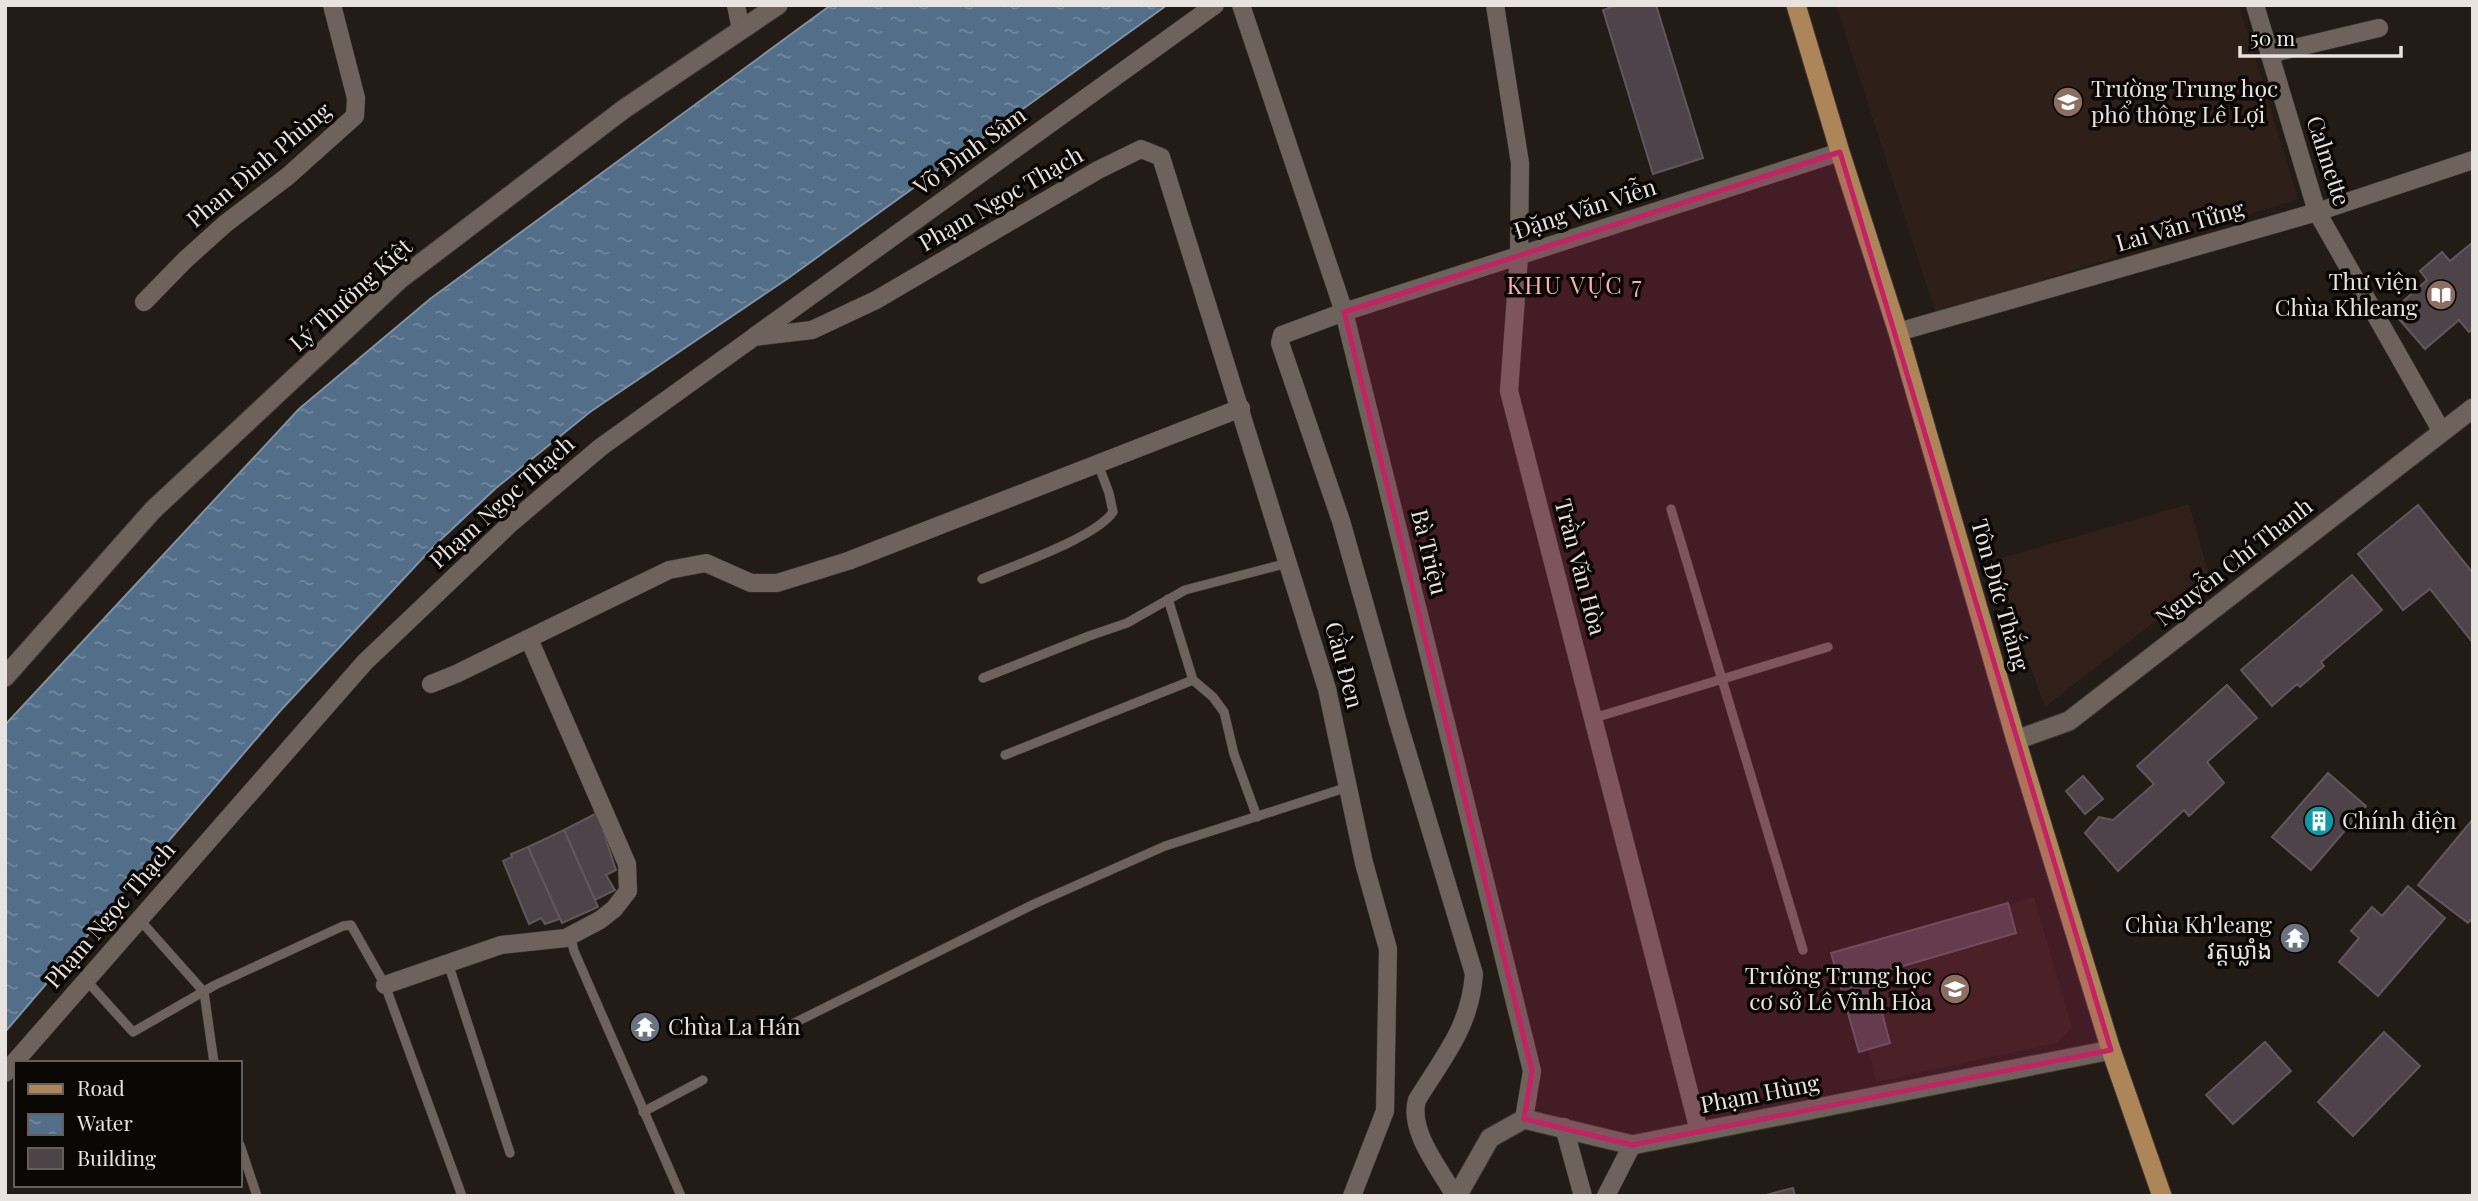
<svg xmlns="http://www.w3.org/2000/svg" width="2478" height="1201" font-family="'Playfair Display','Noto Sans Khmer',serif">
  <defs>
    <pattern id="water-ripples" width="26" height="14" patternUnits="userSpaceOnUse" patternTransform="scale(1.75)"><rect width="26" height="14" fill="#526e89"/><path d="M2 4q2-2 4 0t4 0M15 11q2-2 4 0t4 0" fill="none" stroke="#73899f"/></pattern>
  </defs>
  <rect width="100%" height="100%" fill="#231b16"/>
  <!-- commercial -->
  <polygon fill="#311f1a" points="2189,504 2210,579 2045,707 1991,561"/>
  <!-- built -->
  <g fill="#2e2018">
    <polygon points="1836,5 2239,5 2298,199 1936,314"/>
    <polygon points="2034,897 2072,1027 2056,1043 1877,1082 1838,951"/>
  </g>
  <!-- water -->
  <polygon fill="url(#water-ripples)" stroke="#7f91a3" stroke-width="2" points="831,5 1167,5 787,279 590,412 496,488 435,545 280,711 5,1032 5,725 299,409 430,299"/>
  <!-- building -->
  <g fill="#4d4348" stroke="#61565b" stroke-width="2">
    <polygon points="1617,5 1656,5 1703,158 1653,174 1603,10"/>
    <polygon points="2473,242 2473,328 2469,332 2459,320 2425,349 2392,311 2427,280 2420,271 2442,252 2450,261"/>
    <polygon points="2418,505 2473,573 2473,643 2430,589 2403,610 2358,554"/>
    <polygon points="2352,575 2382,610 2321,662 2324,666 2300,687 2297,684 2272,706 2241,670"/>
    <polygon points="2227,685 2257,718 2207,762 2224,783 2189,816 2184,810 2118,871 2085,833 2099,817 2113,820 2154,784 2137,766"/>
    <polygon points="2328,773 2366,806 2311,870 2272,837"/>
    <polygon points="2083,776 2103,799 2085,814 2066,791"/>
    <polygon points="597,813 616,870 606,875 615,890 595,900 564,830"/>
    <polygon points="2473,819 2473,918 2468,923 2418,885"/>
    <polygon points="564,830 598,907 562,923 528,847"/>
    <polygon points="528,847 560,919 545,924 541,918 529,924 503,861 512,857 511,854"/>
    <polygon points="2408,886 2445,918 2378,996 2339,962 2359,938 2351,931 2372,907 2382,916"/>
    <polygon points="2008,903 2016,933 1872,975 1890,1043 1859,1052 1831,953"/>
    <polygon points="2384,1032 2420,1066 2353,1136 2318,1102"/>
    <polygon points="2265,1042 2291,1071 2233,1124 2206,1095"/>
    <polygon points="1793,1188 1795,1196 1766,1196 1766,1195"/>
  </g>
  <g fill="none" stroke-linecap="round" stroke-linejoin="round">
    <!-- service casing -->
    <g stroke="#3d3734" stroke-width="10">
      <g id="service">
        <polyline points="1671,509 1803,950"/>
        <path d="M982,579c33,-14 113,-41 131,-67l-4,-19 -11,-29"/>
        <polyline points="1168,599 1193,680 1213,697 1224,712 1234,754 1257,817"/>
        <polyline points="983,678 1089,636 1127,623 1185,590 1288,563"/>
        <polyline points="1594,718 1828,647"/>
        <polyline points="1005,755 1193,680"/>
        <polyline points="139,919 204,992 214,1063"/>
        <polyline points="570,935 574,951 681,1196"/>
        <polyline points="448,963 510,1153"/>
        <polyline points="86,980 133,1032 215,985 343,926 351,925 385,985 462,1196"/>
        <polyline points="772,1034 1034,904 1165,846 1348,787"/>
        <polyline points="643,1112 703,1080"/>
        <polyline points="240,1145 257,1196"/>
      </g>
    </g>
    <!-- minor casing -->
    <g stroke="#3d3734" stroke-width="19">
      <g id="minor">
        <polyline points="736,5 741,30"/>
        <polyline points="1241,5 1344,312 1532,1071 1524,1119"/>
        <polyline points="1495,5 1520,163 1519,256 1509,391 1699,1131"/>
        <polyline points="2255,5 2317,212 2442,432"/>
        <polyline points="2269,54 2379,28"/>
        <polyline points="144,302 185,260 225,224 288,176 355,116 356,98 332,5"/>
        <polyline points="1898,332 2317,212 2473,160"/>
        <polyline points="755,336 1215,5"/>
        <polyline points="431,684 456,674 669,570 706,563 751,583 777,583 848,561 1241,408"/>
        <polyline points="385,985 501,945 566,938 600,920 614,909 628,891 627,864 529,639"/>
        <polyline points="5,1073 365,662 511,523 601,447 754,337 812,330 876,300 1098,170 1141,149 1161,157 1327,689 1364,863 1388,949 1385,1111 1352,1196"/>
        <polyline points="1564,1127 1583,1196"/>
        <path d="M1455,1196c-15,-27 -47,-65 -38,-96 27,-44 53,-73 57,-126l-76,-252 -57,-201 -61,-178 2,-8 62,-23 496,-160"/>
        <polyline points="1606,1196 1632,1145"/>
      </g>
    </g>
    <!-- tertiary casing -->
    <g stroke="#3d3734" stroke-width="21">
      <polyline id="tertiary" points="5,677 153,510 399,280 624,109 778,5"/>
    </g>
    <!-- secondary casing -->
    <g stroke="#3d3734" stroke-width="21">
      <g id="secondary">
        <polyline points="2016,740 2069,721 2473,408"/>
        <polyline points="1457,1196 1490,1138 1524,1119 1632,1145 2111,1050"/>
      </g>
    </g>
    <!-- primary casing -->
    <g stroke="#3d3734" stroke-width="21">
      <polyline id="primary" points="1796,5 1840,152 1898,332 2016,740 2111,1050 2162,1196"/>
    </g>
    <!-- service -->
    <use href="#service" stroke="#6d625c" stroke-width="9"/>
    <!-- minor -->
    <use href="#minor" stroke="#6d625c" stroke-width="18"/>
    <!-- tertiary -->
    <use href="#tertiary" stroke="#6d625c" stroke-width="19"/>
    <!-- secondary -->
    <use href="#secondary" stroke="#6d625c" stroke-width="19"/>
    <!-- primary -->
    <use href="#primary" stroke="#ac8658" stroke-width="19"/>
  </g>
  <!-- marked area -->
  <path fill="#c42262" fill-opacity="0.2" stroke="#c42262" stroke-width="5" stroke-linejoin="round" d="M1840,152l271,898 -479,95 -108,-26 8,-48 -188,-759z"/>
  <!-- icons -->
  <defs>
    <g id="school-disc" transform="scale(1.575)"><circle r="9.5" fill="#8d6e63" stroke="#0a0705"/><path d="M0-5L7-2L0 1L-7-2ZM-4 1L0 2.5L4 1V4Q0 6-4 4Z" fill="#fff"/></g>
    <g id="library-disc" transform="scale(1.575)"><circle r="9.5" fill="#8d6e63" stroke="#0a0705"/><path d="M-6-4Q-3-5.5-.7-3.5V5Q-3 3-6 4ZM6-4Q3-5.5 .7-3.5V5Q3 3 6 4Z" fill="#fff"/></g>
    <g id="building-disc" transform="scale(1.575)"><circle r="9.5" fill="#0f9aa8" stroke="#0a0705"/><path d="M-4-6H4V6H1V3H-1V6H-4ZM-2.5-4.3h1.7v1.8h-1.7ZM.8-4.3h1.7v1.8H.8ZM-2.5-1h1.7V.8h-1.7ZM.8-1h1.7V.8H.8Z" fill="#fff"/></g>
    <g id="temple-disc" transform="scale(1.575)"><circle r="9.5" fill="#6b7280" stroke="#0a0705"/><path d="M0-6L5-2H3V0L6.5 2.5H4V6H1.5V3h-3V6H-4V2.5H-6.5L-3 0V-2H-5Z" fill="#fff"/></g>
  </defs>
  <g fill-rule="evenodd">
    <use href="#school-disc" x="2068" y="102"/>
    <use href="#library-disc" x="2441" y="295"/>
    <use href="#building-disc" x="2319" y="821"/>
    <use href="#temple-disc" x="2295" y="938"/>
    <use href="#school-disc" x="1955" y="989"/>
    <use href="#temple-disc" x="645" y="1027"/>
  </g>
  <g text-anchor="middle" stroke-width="7" stroke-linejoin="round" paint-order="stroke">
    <!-- poi labels -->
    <g font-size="23" fill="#e9e3e0" stroke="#0a0705" text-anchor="start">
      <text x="2091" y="97">Trường Trung học<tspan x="2091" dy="26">phổ thông Lê Lợi</tspan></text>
      <text x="2418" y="290" text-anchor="end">Thư viện<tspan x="2418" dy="26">Chùa Khleang</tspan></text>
      <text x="2342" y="829">Chính điện</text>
      <text x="2272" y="933" text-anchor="end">Chùa Kh'leang<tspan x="2272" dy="26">វត្តឃ្លាំង</tspan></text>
      <text x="1932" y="984" text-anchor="end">Trường Trung học<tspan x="1932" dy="26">cơ sở Lê Vĩnh Hòa</tspan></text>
      <text x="668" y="1035">Chùa La Hán</text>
    </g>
    <!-- street labels -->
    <g font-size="23" fill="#e9e3e0" stroke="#0a0705">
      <text transform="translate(970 151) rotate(-36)" y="8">Võ Đình Sâm</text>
      <text transform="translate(2328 161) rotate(72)" y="8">Calmette</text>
      <text transform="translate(259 165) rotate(-40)" y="8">Phan Đình Phùng</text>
      <text transform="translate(1001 199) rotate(-30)" y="8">Phạm Ngọc Thạch</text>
      <text transform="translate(1585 209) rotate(-18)" y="8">Đặng Văn Viễn</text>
      <text transform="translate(2180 226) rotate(-16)" y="8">Lai Văn Tửng</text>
      <text transform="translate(351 295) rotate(-42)" y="8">Lý Thường Kiệt</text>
      <text transform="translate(502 502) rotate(-42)" y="8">Phạm Ngọc Thạch</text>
      <text transform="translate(1429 552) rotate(76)" y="8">Bà Triệu</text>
      <text transform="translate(2234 562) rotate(-38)" y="8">Nguyễn Chí Thanh</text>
      <text transform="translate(1580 567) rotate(75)" y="8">Trần Văn Hòa</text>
      <text transform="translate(2000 595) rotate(74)" y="8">Tôn Đức Thắng</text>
      <text transform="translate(1344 665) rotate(75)" y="8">Cầu Đen</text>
      <text transform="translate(110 915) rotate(-49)" y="8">Phạm Ngọc Thạch</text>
      <text transform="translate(1760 1094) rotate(-11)" y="8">Phạm Hùng</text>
    </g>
    <!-- neighbourhood labels -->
    <g font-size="24" letter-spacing="2" fill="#f5b1b6" stroke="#0a0705">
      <text x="1575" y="294">KHU VỰC 7</text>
    </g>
  </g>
  <!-- border -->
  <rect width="2478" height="1201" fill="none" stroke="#e9e3e0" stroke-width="14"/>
  <!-- legend -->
  <rect x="14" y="1061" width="228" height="126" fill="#0a0705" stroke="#635f5d" stroke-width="2"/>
  <rect x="28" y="1084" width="35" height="10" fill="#ac8658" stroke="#635f5d" stroke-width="2"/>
  <text x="77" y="1096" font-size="21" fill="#e9e3e0">Road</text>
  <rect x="28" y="1114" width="35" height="21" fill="url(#water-ripples)" stroke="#635f5d" stroke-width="2"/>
  <text x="77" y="1131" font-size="21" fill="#e9e3e0">Water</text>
  <rect x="28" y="1148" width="35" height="21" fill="#4d4348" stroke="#635f5d" stroke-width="2"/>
  <text x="77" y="1166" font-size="21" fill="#e9e3e0">Building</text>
  <!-- scale -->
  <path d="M2240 46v10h161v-10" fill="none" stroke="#e9e3e0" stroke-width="3.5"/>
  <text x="2250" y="46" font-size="21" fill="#e9e3e0" stroke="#0a0705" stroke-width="5" paint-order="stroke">50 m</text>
</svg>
